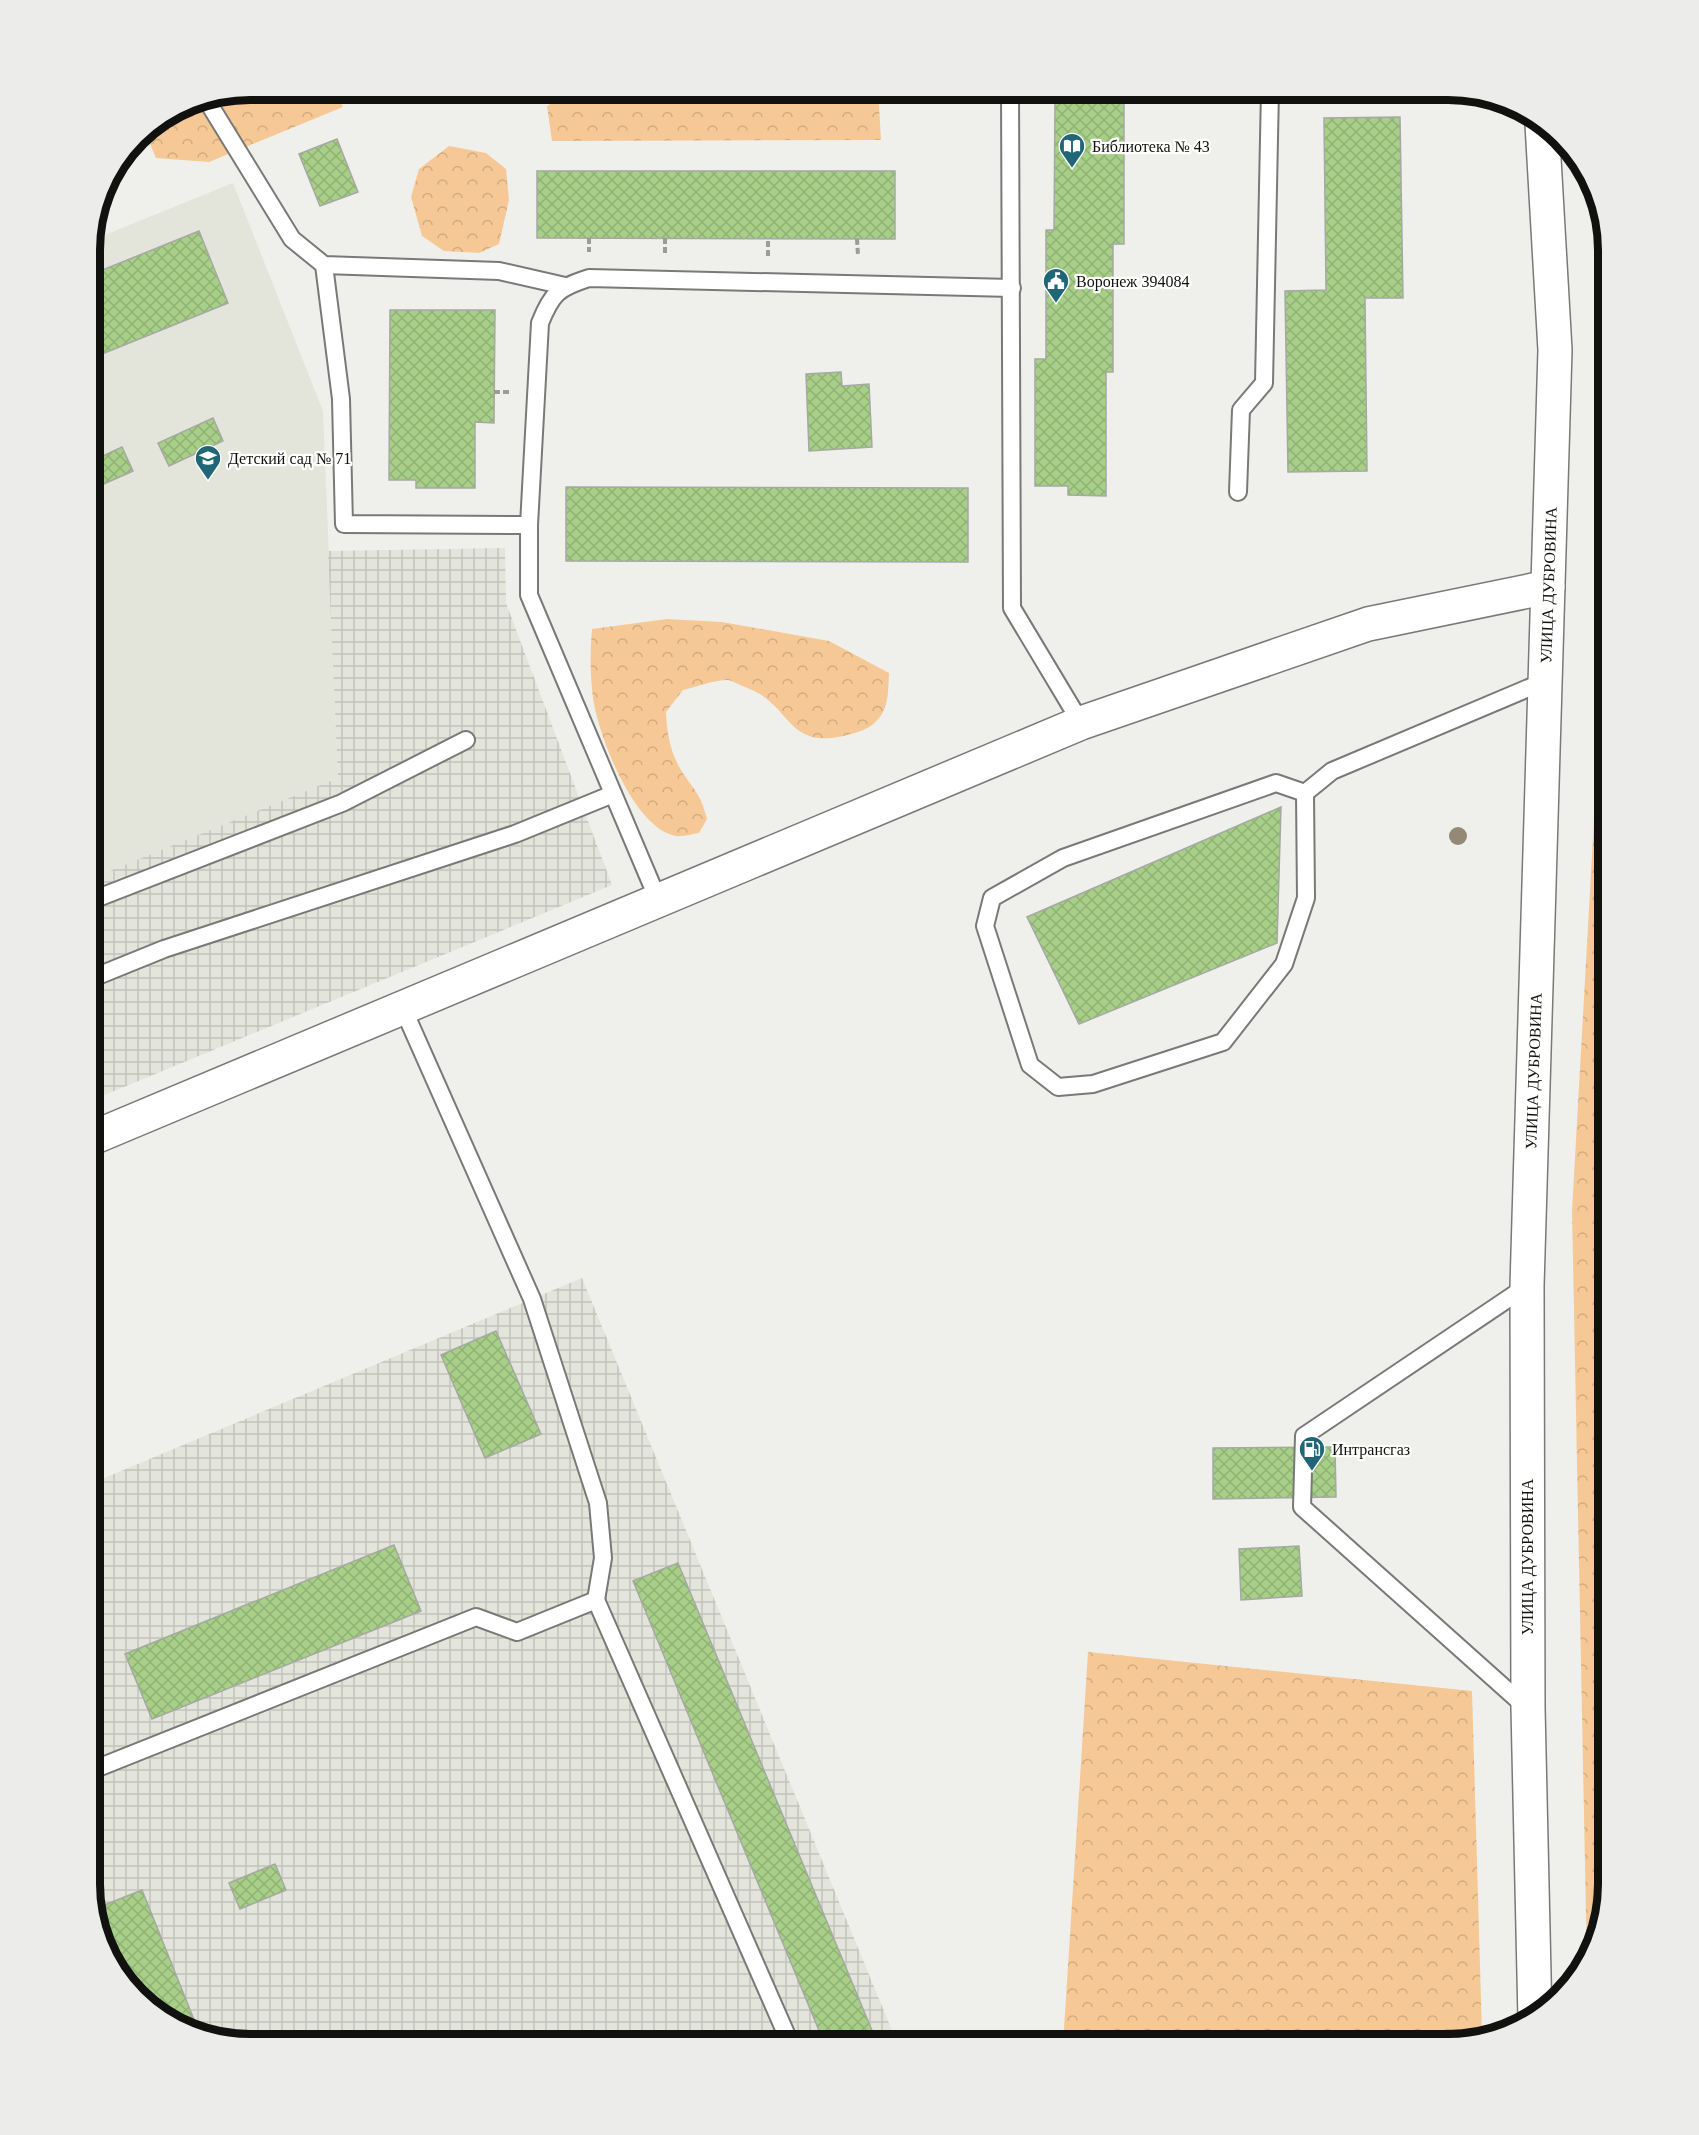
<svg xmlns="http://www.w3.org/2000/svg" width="1699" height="2135" font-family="'Times New Roman',serif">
  <defs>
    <pattern id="industrial-grid" width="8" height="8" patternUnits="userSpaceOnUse" patternTransform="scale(1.5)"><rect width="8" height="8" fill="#e3e4da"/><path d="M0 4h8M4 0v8" fill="none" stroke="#c2c3ba"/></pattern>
    <pattern id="forest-crowns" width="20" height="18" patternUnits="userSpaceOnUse" patternTransform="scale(1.5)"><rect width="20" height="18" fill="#f6c895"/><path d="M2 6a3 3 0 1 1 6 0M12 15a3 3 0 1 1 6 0" fill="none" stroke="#d2ab7f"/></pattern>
    <pattern id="building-cross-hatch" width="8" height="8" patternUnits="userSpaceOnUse" patternTransform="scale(1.5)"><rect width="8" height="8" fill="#a8cf88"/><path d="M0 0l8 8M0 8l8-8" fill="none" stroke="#90b174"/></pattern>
  </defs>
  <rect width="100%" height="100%" fill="#eff0ec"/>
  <!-- built -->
  <polygon fill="#e3e4da" points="233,183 323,411 338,778 90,879 90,241"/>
  <!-- industrial -->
  <g fill="url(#industrial-grid)">
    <polygon points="505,548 506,603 612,885 90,1101 90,879 338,778 328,551"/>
    <polygon points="582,1278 898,2045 250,2045 170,2024 117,1973 90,1885 90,1484"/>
  </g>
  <!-- forest -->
  <g fill="url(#forest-crowns)">
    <polygon points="250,90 335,90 343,107 209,162 156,158 144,130 189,102"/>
    <polygon points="813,90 878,90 881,140 552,141 547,106 571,92 812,93"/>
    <polygon points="449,146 486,153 506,169 509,200 499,244 479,253 444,251 422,236 411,197 419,169"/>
    <polygon points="1609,553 1609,1885 1587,1965 1572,1211"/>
    <path d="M667,619l55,3 107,19 60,32c-1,27 -1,49 -31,59 -75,24 -62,-27 -113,-45 -5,-2 -12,-6 -17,-7 -14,0 -32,7 -45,10l-17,22c1,21 4,40 15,58 14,22 19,22 26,49l-8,14c-7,1 -16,4 -23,3 -42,-7 -78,-101 -83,-138 -3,-23 -3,-46 -1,-69z"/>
    <polygon points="1088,1652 1472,1691 1482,2035 1449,2045 1063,2045"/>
  </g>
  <!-- building -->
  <g fill="url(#building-cross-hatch)" stroke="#a6a8a5" stroke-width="1.5">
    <polygon points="1086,92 1124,93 1124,244 1113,244 1113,372 1106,372 1106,496 1068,495 1068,486 1035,486 1035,359 1046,359 1046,230 1054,230 1055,101 1086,101"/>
    <polygon points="1400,117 1403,298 1365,298 1367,471 1288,472 1285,291 1326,290 1324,118"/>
    <polygon points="337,139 358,192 320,206 299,154"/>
    <polygon points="136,141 139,147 128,151"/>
    <polygon points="537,171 895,171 895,239 537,238"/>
    <polygon points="199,231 228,303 90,359 90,275"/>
    <polygon points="390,310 495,310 494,423 475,422 475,488 416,488 416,480 389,480"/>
    <polygon points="841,372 842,386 869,384 872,447 809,451 806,374"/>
    <polygon points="213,418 223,441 169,466 158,443"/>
    <polygon points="122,447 133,471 90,490 90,462"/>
    <polygon points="566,487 968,488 968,562 566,561"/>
    <polygon points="1281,807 1277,943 1079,1024 1027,917"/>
    <polygon points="496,1331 541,1434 485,1458 441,1355"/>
    <polygon points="1335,1447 1336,1497 1213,1499 1213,1448"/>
    <polygon points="394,1545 421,1611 152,1719 125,1654"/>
    <polygon points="1299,1546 1302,1596 1241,1600 1239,1549"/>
    <polygon points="678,1563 878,2045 825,2045 633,1581"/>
    <polygon points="275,1864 286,1890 240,1909 229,1883"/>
    <polygon points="142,1890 195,2022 183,2027 170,2024 117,1973 97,1908"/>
  </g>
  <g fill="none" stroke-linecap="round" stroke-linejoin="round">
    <!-- lane casing -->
    <g stroke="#797a77" stroke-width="20">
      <g id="lane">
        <polyline points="1010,90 1012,608 1081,723"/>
        <polyline points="206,99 292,239 324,265 499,271 565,286"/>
        <polyline points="324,265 341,399 344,524 529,525"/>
        <polyline points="1238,492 1241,410 1264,383 1270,90"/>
        <polyline points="1305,793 1276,783 1063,858 992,898 985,926 1030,1065 1058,1087 1093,1084 1223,1042 1284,964 1306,898 1305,793 1332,771 1545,681"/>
        <polyline points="90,901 342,803 466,740"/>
        <path d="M659,902l-130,-307v-70l11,-202c12,-30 18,-35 49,-45l423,10"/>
        <polyline points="90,979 164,949 515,834 613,794"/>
        <polyline points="596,1600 791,2045"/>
        <polyline points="1527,1708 1302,1507 1304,1436 1527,1286"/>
        <polyline points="90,1771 476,1617 517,1632 596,1600 603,1558 598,1503 532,1299 402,1006"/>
      </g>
    </g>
    <!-- street casing -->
    <g stroke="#797a77" stroke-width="36">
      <polyline id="street" points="90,1139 1081,723 1368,624 1548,587"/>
    </g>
    <!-- secondary casing -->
    <g stroke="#797a77" stroke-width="36">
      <polyline id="secondary" points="1535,2019 1528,1708 1527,1286 1555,350 1542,124"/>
    </g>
    <!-- path -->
    <g stroke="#9b9c99" stroke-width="4" stroke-dasharray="6 3" stroke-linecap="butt">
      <polyline points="589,238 589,252"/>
      <polyline points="857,239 858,256"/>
      <polyline points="665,253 665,238"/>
      <polyline points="768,256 768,239"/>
      <polyline points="494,392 509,392"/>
    </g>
    <!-- lane -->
    <use href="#lane" stroke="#fff" stroke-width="16"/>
    <!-- street -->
    <use href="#street" stroke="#fff" stroke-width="33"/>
    <!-- secondary -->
    <use href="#secondary" stroke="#fff" stroke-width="33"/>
  </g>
  <!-- trees -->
  <circle fill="#948876" cx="1458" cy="836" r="9"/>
  <!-- icons -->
  <defs>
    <g id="library-pin" transform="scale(1.35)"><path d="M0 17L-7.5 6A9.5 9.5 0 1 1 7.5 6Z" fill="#216676" stroke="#fffffe"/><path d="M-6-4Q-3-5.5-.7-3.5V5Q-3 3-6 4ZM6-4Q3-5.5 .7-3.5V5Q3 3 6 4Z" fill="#fff"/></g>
    <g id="civic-pin" transform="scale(1.35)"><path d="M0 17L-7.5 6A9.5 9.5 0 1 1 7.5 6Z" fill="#216676" stroke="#fffffe"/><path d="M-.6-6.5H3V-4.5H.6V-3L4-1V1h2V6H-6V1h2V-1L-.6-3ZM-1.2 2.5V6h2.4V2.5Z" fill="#fff"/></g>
    <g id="school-pin" transform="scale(1.35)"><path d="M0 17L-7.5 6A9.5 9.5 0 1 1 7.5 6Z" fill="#216676" stroke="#fffffe"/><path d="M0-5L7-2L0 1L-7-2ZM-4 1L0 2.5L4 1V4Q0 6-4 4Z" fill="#fff"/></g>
    <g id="fuel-pin" transform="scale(1.35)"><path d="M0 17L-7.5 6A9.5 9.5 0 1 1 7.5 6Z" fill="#216676" stroke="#fffffe"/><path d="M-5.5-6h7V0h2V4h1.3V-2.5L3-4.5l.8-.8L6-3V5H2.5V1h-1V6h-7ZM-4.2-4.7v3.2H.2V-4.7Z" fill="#fff"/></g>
  </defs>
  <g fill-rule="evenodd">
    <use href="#library-pin" x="1072" y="146"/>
    <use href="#civic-pin" x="1056" y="281"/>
    <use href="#school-pin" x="208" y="458"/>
    <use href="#fuel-pin" x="1312" y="1449"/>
  </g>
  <g text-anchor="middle" stroke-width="4.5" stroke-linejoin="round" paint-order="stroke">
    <!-- poi labels -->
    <g font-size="16" fill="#111110" stroke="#fffffe" text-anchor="start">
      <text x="1092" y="152">Библиотека № 43</text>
      <text x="1076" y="287">Воронеж 394084</text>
      <text x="228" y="464">Детский сад № 71</text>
      <text x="1332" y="1455">Интрансгаз</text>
    </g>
    <!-- street labels -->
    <g font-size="16" fill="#111110" stroke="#fffffe">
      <text transform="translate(1548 585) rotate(-88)" y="6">УЛИЦА ДУБРОВИНА</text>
      <text transform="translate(1533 1071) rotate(-88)" y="6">УЛИЦА ДУБРОВИНА</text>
      <text transform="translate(1527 1557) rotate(-90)" y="6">УЛИЦА ДУБРОВИНА</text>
    </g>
  </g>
  <!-- crop -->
  <path d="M0 0H1699V2135H0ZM250 100H1448A150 150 0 0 1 1598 250V1884A150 150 0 0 1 1448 2034H250A150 150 0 0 1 100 1884V250A150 150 0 0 1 250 100Z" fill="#ececeb" fill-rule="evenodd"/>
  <path fill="none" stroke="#111110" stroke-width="8" d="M250 100H1448A150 150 0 0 1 1598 250V1884A150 150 0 0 1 1448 2034H250A150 150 0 0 1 100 1884V250A150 150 0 0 1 250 100Z"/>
</svg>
